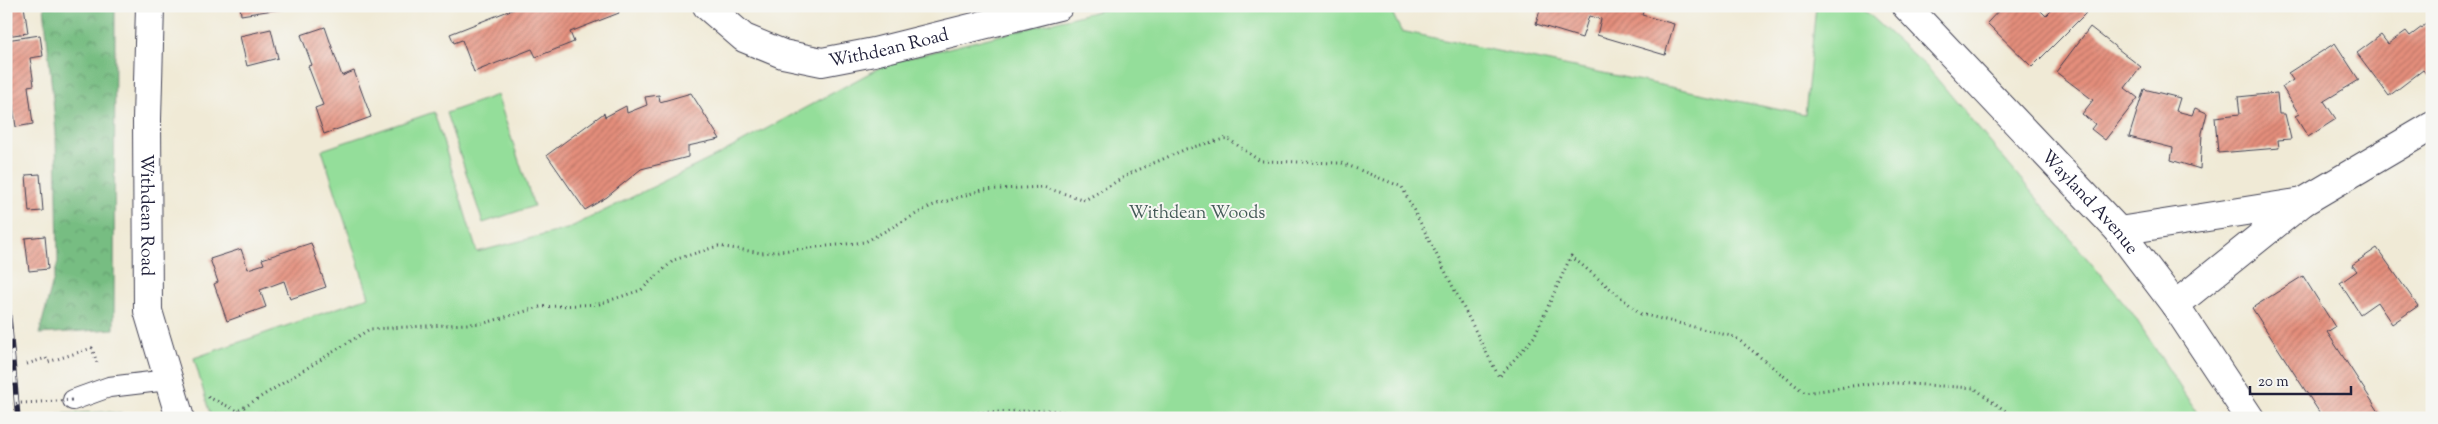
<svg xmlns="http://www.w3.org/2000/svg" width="2438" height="424" font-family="'Sorts Mill Goudy',serif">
  <defs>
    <pattern id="forest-crowns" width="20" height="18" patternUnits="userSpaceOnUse" patternTransform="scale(1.25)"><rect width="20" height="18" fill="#77bd82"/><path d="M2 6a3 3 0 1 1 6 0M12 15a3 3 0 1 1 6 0" fill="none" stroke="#61996c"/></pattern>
    <pattern id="building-hatch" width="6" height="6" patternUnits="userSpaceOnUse" patternTransform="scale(1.25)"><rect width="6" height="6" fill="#e48e7b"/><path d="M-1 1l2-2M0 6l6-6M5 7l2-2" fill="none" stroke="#b87466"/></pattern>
  </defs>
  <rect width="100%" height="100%" fill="#f6f6f2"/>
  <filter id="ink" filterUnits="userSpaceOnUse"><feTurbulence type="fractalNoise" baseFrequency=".02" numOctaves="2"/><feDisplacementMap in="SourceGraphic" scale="10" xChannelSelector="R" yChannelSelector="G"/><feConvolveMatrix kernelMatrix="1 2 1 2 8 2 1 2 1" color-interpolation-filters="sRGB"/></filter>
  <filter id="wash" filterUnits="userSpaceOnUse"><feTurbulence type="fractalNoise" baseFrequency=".0096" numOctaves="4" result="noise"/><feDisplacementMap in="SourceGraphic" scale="20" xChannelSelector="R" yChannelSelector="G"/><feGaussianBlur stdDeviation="1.12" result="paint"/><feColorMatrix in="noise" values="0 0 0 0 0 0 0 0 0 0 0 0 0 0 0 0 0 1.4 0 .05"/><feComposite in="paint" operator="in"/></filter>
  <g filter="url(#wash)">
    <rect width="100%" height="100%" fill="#f0ead6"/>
    <!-- forest -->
    <polygon fill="url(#forest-crowns)" stroke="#4c705e" points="44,6 115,6 114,329 39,334 58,262 56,132"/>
    <!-- park -->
    <g fill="#94de9a" stroke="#5b806a">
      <polygon points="1118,6 1389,6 1401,31 1805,115 1816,6 1860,6 1928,68 2131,311 2200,418 211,418 194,358 369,297 322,150 434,112 477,252 567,229 718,155 888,63"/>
      <polygon points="497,95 534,206 483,223 446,113"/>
      <polygon points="108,412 145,418 57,418 59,414"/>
    </g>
    <g id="blocks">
      <!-- building -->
      <g fill="url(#building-hatch)">
        <polygon points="22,6 24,6 28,33 6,36 6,9"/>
        <polygon points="240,6 293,6 293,7 241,15"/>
        <polygon points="521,6 616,6 619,13 570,32 574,42 536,57 532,49 474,72 462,40 454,43 450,34"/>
        <polygon points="1528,6 1645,6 1642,15 1674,24 1665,55 1597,35 1601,19 1589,16 1582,38 1536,24 1540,10"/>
        <polygon points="2003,6 2036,6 2046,16 2056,6 2079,6 2086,13 2032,67 1987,23"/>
        <polygon points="2430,21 2432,23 2432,75 2429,77 2423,70 2389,96 2357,53 2381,35 2388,44 2406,31 2410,36"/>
        <polygon points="325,27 342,76 354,71 371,117 324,134 315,108 323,105 308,66 312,65 301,35"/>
        <polygon points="2090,27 2141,67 2125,88 2138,98 2105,140 2091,129 2095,124 2082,114 2093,100 2056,72"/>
        <polygon points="271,29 278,58 247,66 240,36"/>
        <polygon points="40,35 43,56 30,58 34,85 28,86 33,124 16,127 6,59 6,40"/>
        <polygon points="2335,43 2359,80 2324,101 2336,119 2308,137 2295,116 2299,114 2282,87 2293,80 2288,73"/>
        <polygon points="2144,89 2180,98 2176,111 2192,115 2195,108 2207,113 2202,133 2200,169 2171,160 2173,148 2129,137"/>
        <polygon points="691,93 720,139 688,146 688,157 641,169 607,197 585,210 547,155 604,113 605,117 626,106 627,113 647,105 645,97 659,95 660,102"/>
        <polygon points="2277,93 2279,114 2285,114 2291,139 2278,140 2279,148 2218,153 2215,117 2240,114 2238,97"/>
        <polygon points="40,174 43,211 29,212 26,175"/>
        <polygon points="45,236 48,269 29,271 25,238"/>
        <polygon points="311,243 326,287 290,299 284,281 260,290 266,307 227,321 214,284 218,282 210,259 241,249 248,269 264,264 262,259"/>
        <polygon points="2377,248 2418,306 2392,324 2377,302 2360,314 2340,283 2357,271 2352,265"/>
        <polygon points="2303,276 2335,327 2327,332 2383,418 2323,418 2252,308"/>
      </g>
    </g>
  </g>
  <g filter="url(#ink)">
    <use href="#blocks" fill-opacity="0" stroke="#414052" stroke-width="1"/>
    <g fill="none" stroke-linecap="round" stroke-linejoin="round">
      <!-- lane casing -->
      <g stroke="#414052" stroke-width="22">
        <polyline id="lane" points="73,400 109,387 168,380"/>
      </g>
      <!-- street casing -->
      <g stroke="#414052" stroke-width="30">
        <g id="street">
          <path id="s1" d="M150,6l-3,113 1,192 32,107"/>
          <path id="s2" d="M707,6l37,32 39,16 39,8 52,-10 185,-46"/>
          <path id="s3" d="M1906,6l213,225 56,74 75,113"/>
          <polyline points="2303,202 2432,126"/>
          <polyline points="2119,231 2303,202 2175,305"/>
        </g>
      </g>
      <!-- path -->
      <g stroke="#414052" stroke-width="3" stroke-dasharray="1 4" stroke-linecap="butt">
        <polyline points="27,364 46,358 48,362 92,348 97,363"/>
        <polyline points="208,397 238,411 370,329 485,323 540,307 599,304 641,290 674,260 718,246 762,253 865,242 931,206 982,190 1043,187 1085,200 1131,173 1186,149 1227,138 1260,161 1342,163 1402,187 1499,377 1534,337 1571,256 1641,314 1735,337 1805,393 1879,382 1974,388 2015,418"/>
        <polyline points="238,411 248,418"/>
        <polyline points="913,418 946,414 1049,410 1109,418"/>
      </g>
      <!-- lane -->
      <use href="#lane" stroke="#fff" stroke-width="20"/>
      <!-- street -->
      <use href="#street" stroke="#fff" stroke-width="28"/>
      <!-- rail casing -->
      <g stroke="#22223b" stroke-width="5.5">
        <polyline id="rail" points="6,285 18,418"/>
      </g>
      <!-- rail -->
      <use href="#rail" stroke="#f6f6f2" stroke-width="4" stroke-dasharray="11" stroke-linecap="butt"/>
      <!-- path-bridge -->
      <polyline stroke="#414052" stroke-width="3" stroke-dasharray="1 4" stroke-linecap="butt" points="6,404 73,400"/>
    </g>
  </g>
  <g text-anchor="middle" stroke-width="4" stroke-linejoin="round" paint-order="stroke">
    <!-- street labels -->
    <g font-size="18" fill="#22223b" stroke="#f6f6f2">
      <text dy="6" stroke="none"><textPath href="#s2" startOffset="199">Withdean Road</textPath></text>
      <text dy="6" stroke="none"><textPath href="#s3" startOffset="269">Wayland Avenue</textPath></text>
      <text dy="6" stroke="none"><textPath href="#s1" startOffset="209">Withdean Road</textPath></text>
    </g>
    <!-- park labels -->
    <g font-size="18" fill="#445a58" stroke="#f6f6f2">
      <text x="1197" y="218">Withdean Woods</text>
    </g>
  </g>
  <!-- margin -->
  <rect width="2438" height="424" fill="none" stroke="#f6f6f2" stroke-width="25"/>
  <!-- scale -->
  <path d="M2250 386v8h101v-8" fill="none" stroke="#22223b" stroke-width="2.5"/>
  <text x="2258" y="386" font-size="15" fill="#22223b" stroke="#f6f6f2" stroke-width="4" paint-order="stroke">20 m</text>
</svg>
